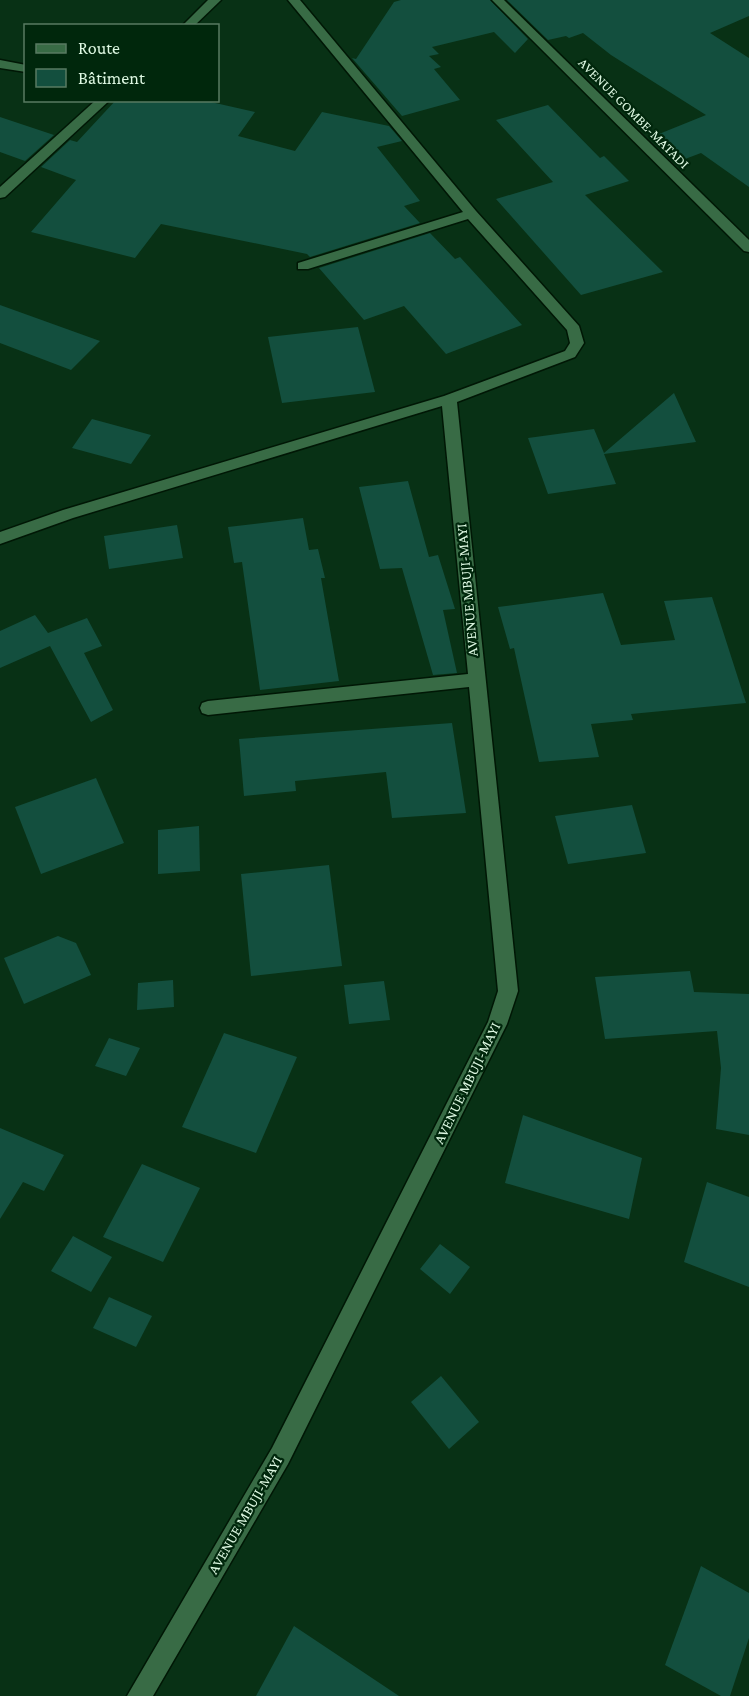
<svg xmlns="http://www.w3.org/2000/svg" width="749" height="1696" font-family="'Crimson Pro',serif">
  <rect width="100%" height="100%" fill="#083115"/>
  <!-- building -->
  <g fill="#134f3e">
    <polygon points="401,0 490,0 528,39 515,53 494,32 432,47 439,54 429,56 441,67 434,69 460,100 402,116 352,58 356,59 394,2"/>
    <polygon points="507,0 749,0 749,16 710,33 749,58 749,187 701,153 685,159 654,136 706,115 611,55 583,33 569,38 566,36 548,40"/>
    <polygon points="116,100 202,100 255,112 238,136 295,151 322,112 389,126 402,141 377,147 420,201 404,206 420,223 310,257 307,254 161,224 135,258 31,232 76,180 41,167 70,140 77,142"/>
    <polygon points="548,105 600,158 604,156 629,181 585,195 663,272 581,295 496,199 553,182 496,120"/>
    <polygon points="0,117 54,135 25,161 0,152"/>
    <polygon points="430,233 455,259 460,257 522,325 446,354 404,306 364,320 319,268"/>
    <polygon points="0,305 100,341 71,370 0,343"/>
    <polygon points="358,327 375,392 282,403 268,337"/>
    <polygon points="674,393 696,442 604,454 616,484 548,494 528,438 594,429 604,453"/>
    <polygon points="92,419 151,435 131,464 72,448"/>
    <polygon points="408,481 429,557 438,555 455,609 443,610 457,673 433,675 402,568 380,569 359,487"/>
    <polygon points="303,518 309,550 318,549 325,578 321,578 339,681 260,690 242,562 234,563 228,527"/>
    <polygon points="177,525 183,558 109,569 104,536"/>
    <polygon points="603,593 621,645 675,640 664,601 712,597 746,703 631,714 633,720 591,724 599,757 539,762 514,648 510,649 498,607"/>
    <polygon points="35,615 48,633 87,618 102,646 84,653 113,710 91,722 50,646 0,668 0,631"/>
    <polygon points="452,723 466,813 392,818 386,772 295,781 296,791 244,796 239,739"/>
    <polygon points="96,778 124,843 41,874 15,807"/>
    <polygon points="632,805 646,853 568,864 555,816"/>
    <polygon points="199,826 200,871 158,874 158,830"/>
    <polygon points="329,865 342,966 251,976 241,874"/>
    <polygon points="58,936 76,943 91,975 24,1004 4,958"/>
    <polygon points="690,971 694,992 749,994 749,1135 716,1129 721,1068 717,1031 605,1039 595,977"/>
    <polygon points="173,980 174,1007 137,1010 138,983"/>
    <polygon points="384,981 390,1020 349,1024 344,985"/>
    <polygon points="224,1033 297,1057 256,1153 182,1127"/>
    <polygon points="109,1038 140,1048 126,1076 95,1066"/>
    <polygon points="523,1115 642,1158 629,1219 505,1183"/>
    <polygon points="0,1128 64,1155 44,1191 23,1182 0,1219"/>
    <polygon points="142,1164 200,1188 163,1262 103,1237"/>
    <polygon points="707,1182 749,1197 749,1287 684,1262"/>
    <polygon points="73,1236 112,1257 91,1292 51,1271"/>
    <polygon points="440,1244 470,1267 450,1294 420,1269"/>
    <polygon points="109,1297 152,1316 136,1347 93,1328"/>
    <polygon points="441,1376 479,1422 449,1449 411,1402"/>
    <polygon points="701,1566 749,1593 749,1638 730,1696 721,1696 665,1665"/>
    <polygon points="294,1626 399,1696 256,1696"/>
  </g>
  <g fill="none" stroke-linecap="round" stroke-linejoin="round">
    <!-- minor casing -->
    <g stroke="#001705" stroke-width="3">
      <g id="minor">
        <polygon points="208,0 221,0 194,26 182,26"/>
        <polygon points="288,0 300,0 476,211 579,326 584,343 575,357 457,402 518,991 507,1024 288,1464 153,1696 127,1696 272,1448 488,1022 498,991 469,687 208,715 202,713 200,708 202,703 208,701 468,674 442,406 73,518 0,544 0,532 63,510 444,396 565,351 570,343 567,330 468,219 308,269 298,269 298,263 463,212"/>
        <polygon points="492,0 504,0 749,240 749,252 744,251"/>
        <polygon points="0,60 26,65 26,72 0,68"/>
        <polygon points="96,100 110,100 5,197 0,198 0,187"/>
      </g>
    </g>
    <!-- minor -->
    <use href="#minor" fill="#386b45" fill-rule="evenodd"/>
  </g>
  <g text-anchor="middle" stroke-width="4.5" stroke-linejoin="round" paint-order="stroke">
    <!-- far-street labels -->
    <g font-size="14" fill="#ddf8e2" stroke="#00270c">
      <text transform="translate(634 113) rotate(45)" y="5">AVENUE GOMBE-MATADI</text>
    </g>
    <!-- street labels -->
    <g font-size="15" fill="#ddf8e2" stroke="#00270c">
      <text transform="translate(467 590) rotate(-95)" y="5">AVENUE MBUJI-MAYI</text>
      <text transform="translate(467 1083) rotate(-64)" y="5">AVENUE MBUJI-MAYI</text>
      <text transform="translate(245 1515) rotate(-60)" y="5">AVENUE MBUJI-MAYI</text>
    </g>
  </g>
  <!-- legend -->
  <rect x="24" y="24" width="195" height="78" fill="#00270c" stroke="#587b62" stroke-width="1.5"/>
  <rect x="36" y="44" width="30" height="9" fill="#386b45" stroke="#587b62" stroke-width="1.5"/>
  <text x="78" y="54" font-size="18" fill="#ddf8e2">Route</text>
  <rect x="36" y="69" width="30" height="18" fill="#134f3e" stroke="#587b62" stroke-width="1.5"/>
  <text x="78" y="84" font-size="18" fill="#ddf8e2">Bâtiment</text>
</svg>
